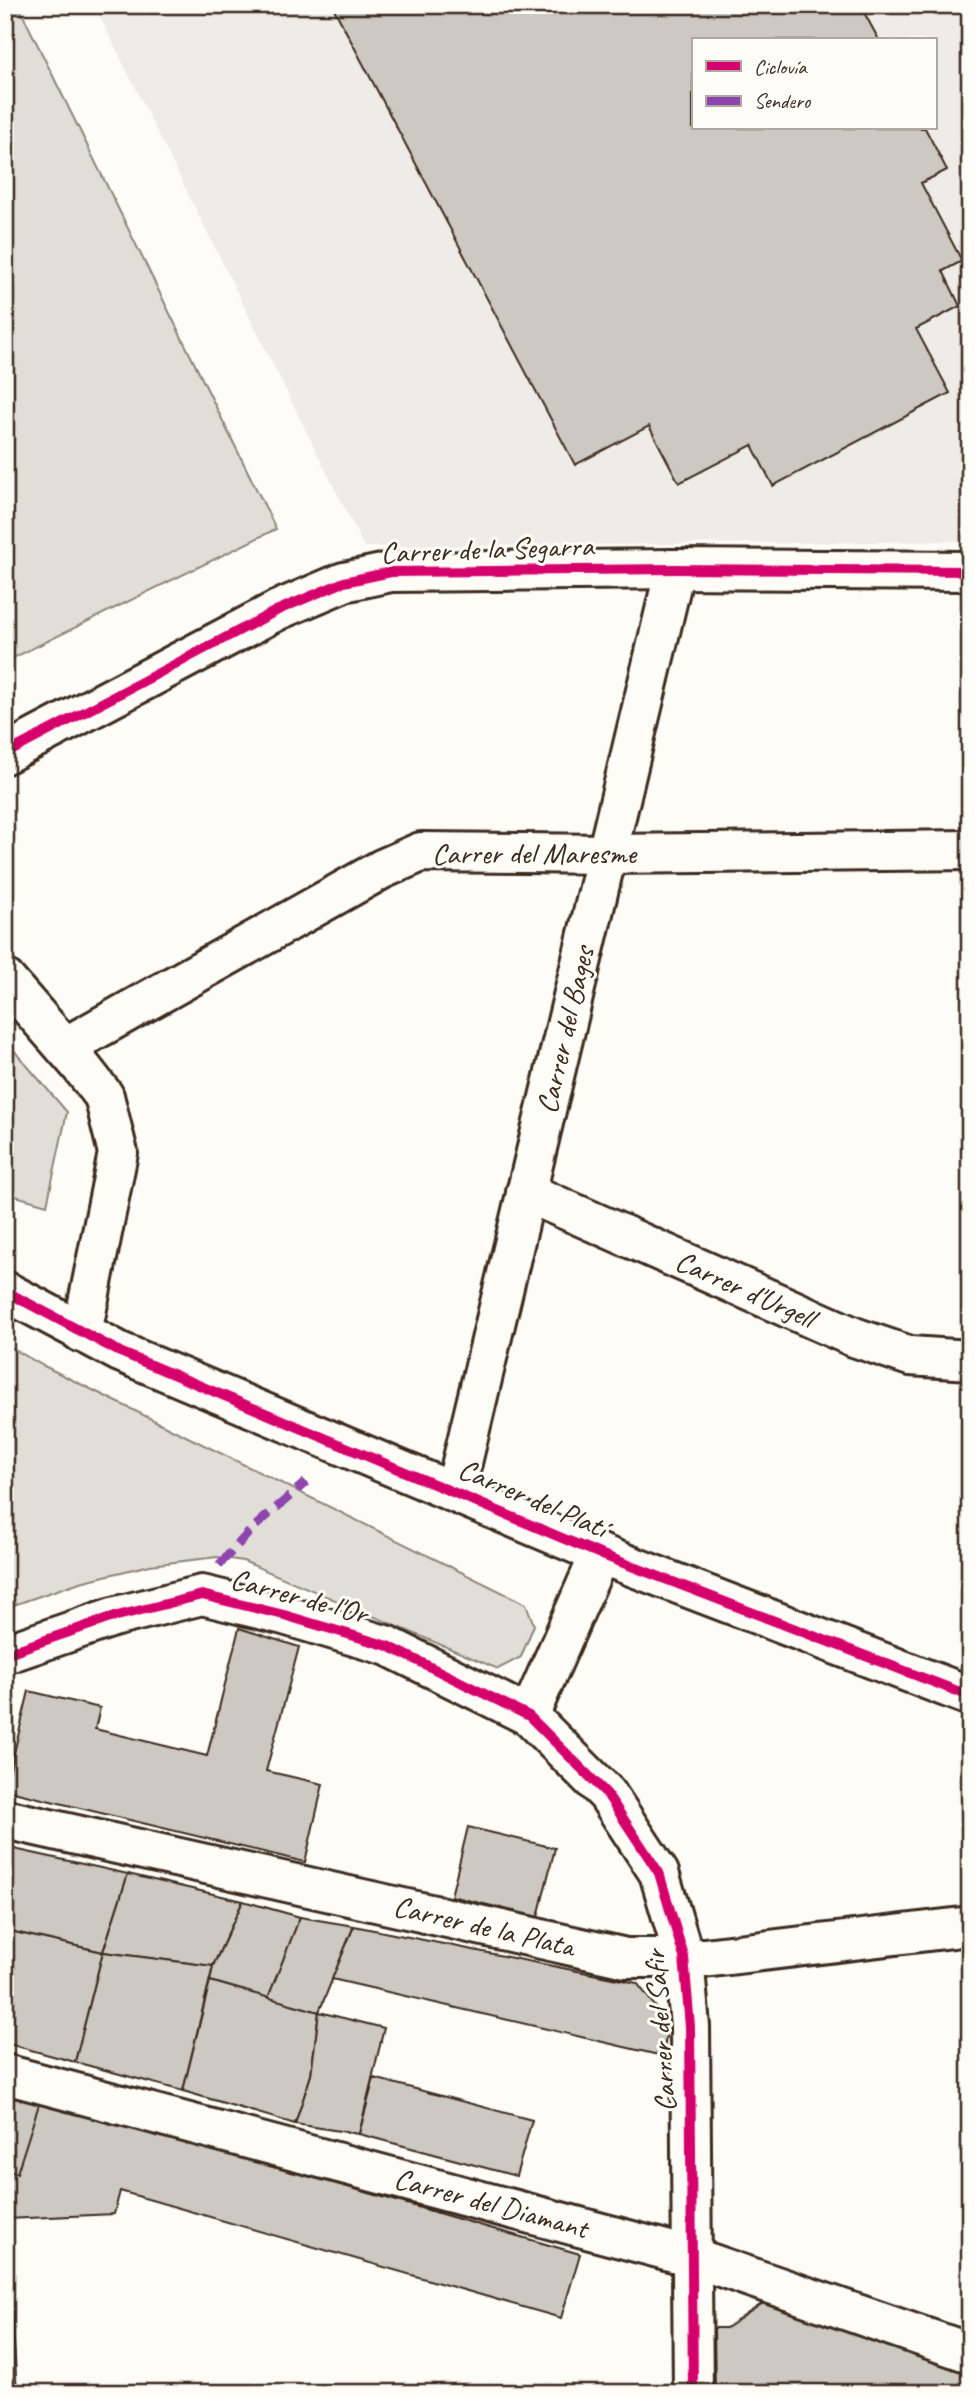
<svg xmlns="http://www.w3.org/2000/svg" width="975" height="2398" font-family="Caveat,sans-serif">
  <rect width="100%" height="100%" fill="#fdfcf7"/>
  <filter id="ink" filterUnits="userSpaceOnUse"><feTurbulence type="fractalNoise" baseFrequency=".0143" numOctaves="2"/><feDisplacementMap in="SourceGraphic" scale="14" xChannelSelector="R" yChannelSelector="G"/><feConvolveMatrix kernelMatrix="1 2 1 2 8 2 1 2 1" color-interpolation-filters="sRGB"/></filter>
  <g filter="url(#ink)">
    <!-- built -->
    <path fill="#efece7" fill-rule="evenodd" d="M94,5h876v536l-606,6zM693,40h242v88h-242z"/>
    <!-- green -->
    <g fill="#e1ded7" stroke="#8e847a" stroke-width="2">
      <polygon points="5,5 18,5 276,529 5,662"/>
      <polygon points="5,1040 67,1112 47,1205 5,1193"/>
      <polygon points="5,1344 40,1364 526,1604 534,1625 521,1657 498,1669 243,1561 217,1557 150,1565 80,1582 5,1608"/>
    </g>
    <!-- building -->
    <g fill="#cdc8c2" stroke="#3b2a1e" stroke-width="2">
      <polygon points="332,5 860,5 879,40 693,40 693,128 925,128 947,170 921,183 962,261 943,271 960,306 916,329 950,393 773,486 752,445 679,483 649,426 575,465"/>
      <polygon points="239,1628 299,1647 266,1771 323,1784 305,1862 5,1790 29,1691 100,1708 95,1729 207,1756"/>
      <polygon points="468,1827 555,1848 538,1917 451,1896"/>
      <polygon points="5,1847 128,1874 103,1952 5,1930"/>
      <polygon points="128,1874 243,1901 213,1966 103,1952"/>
      <polygon points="243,1901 300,1917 268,1998 210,1981 213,1966"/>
      <polygon points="300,1917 354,1926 319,2012 268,1998"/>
      <polygon points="354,1926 637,1983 668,2023 663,2056 332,1979"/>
      <polygon points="5,1930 103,1952 75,2062 5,2043"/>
      <polygon points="103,1952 213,1966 183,2091 75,2062"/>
      <polygon points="210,1981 319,2012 311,2075 295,2124 183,2091"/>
      <polygon points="319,2012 384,2028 359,2134 295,2124 311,2075"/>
      <polygon points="374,2078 532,2120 516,2176 359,2134"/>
      <polygon points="5,2088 580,2254 561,2318 120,2191 114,2214 7,2219 17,2393 5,2393"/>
      <polygon points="5,2088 41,2098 17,2173 5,2170"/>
      <polygon points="769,2299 970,2366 970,2393 715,2393 714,2328 726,2328"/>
    </g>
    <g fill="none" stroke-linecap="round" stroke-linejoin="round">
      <!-- minor casing -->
      <g stroke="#3b2a1e" stroke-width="44">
        <g id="minor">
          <polyline points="5,754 278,610 344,582 391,572 675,569 970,571"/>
          <polyline points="5,979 79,1064 104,1096 118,1153 82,1333"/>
          <polyline points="65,1047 382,869 421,852 607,854 970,850"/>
          <polyline points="526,1192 854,1337 910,1356 970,1360"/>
          <polyline points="5,1291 120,1352 600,1554 970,1696"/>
          <polyline points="455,1492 675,569"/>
          <polyline points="5,1654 113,1617 202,1595 284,1615 388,1646 529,1716 607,1794 659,1873 684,1957 690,2027 693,2393"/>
          <polyline points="529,1716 600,1554"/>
          <polyline points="5,1819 626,1958 704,1958 970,1926"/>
          <polyline points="5,2074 692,2257 970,2353"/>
        </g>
      </g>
      <!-- minor -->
      <use href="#minor" stroke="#fdfcf7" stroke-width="38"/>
      <!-- quiet -->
      <polyline stroke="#8e44ad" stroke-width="9" stroke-dasharray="18 9" stroke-linecap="butt" points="219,1565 253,1528 306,1482"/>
      <!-- cycleway casing -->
      <g stroke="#fdfcf7" stroke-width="15">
        <g id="cycleway">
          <polyline points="5,754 278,610 344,582 391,572 675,569 970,571"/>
          <polyline points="5,1291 120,1352 600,1554 970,1696"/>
          <polyline points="5,1654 113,1617 202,1595 284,1615 388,1646 529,1716 607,1794 659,1873 684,1957 690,2027 693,2393"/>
        </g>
      </g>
      <!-- cycleway -->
      <use href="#cycleway" stroke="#d6006c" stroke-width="10"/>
    </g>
  </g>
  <g text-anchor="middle" stroke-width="6" stroke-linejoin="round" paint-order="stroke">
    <!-- street labels -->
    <g font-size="30" fill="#3b2a1e" stroke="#fdfcf7">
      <text transform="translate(487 549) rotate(-2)" y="10">Carrer de la Segarra</text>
      <text x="534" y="863">Carrer del Maresme</text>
      <text transform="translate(565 1030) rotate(-77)" y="10">Carrer del Bages</text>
      <text transform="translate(745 1289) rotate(24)" y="10">Carrer d'Urgell</text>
      <text transform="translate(533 1498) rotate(23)" y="10">Carrer del Platí</text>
      <text transform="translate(299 1596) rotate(15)" y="10">Carrer de l'Or</text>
      <text transform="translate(484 1926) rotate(13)" y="10">Carrer de la Plata</text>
      <text transform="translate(660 2031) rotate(-94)" y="10">Carrer del Safir</text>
      <text transform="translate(491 2203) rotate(15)" y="10">Carrer del Diamant</text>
    </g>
  </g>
  <!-- margin -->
  <rect width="975" height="2398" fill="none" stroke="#fdfcf7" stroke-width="28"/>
  <rect x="14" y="14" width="947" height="2370" fill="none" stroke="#3b2a1e" stroke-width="2.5" filter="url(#ink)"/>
  <!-- legend -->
  <rect x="692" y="38" width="245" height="91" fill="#fdfcf7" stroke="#afa8a0" stroke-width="2"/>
  <rect x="706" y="61" width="35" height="10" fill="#d6006c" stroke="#afa8a0" stroke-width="2"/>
  <text x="754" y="74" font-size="21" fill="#3b2a1e">Ciclovía</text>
  <rect x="706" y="96" width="35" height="10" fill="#8e44ad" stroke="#afa8a0" stroke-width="2"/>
  <text x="754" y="108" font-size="21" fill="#3b2a1e">Sendero</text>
</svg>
